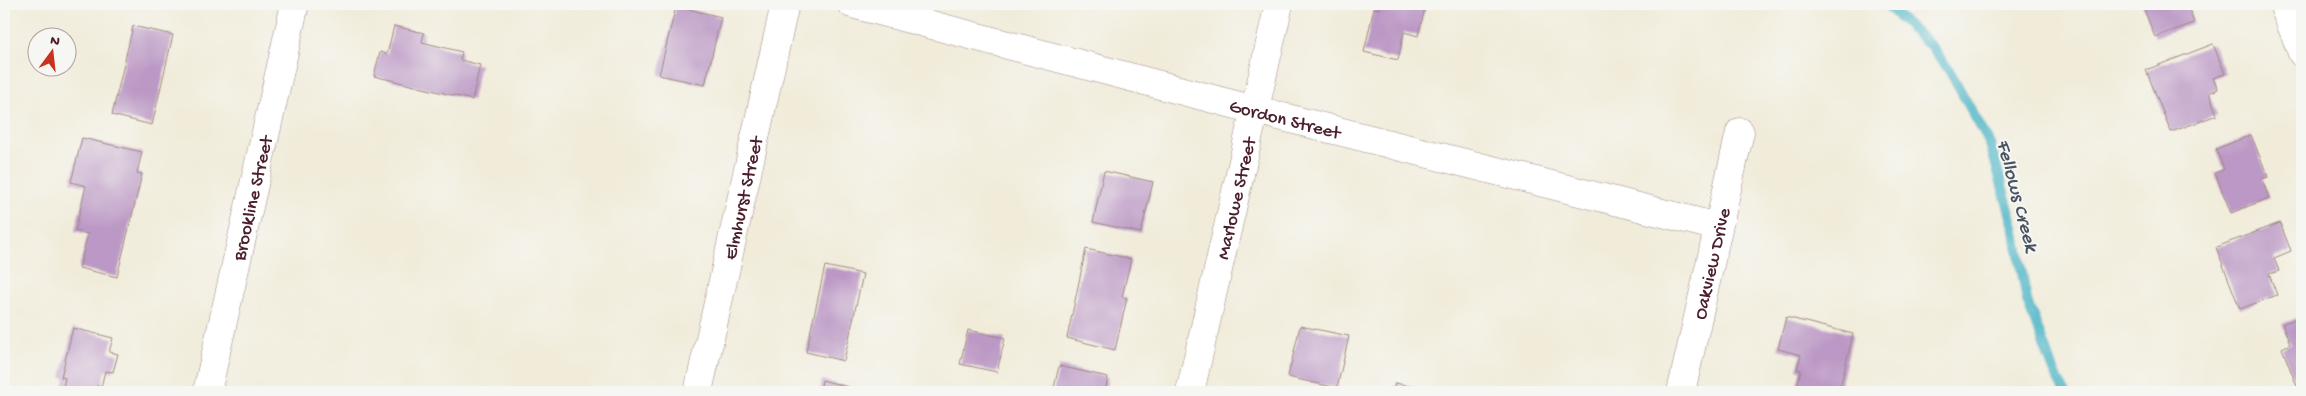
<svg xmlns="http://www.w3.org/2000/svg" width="2306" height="396" font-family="'Gochi Hand',sans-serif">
  <rect width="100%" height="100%" fill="#f6f6f2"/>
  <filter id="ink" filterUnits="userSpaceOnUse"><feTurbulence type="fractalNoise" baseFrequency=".02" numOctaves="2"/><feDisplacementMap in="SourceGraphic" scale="10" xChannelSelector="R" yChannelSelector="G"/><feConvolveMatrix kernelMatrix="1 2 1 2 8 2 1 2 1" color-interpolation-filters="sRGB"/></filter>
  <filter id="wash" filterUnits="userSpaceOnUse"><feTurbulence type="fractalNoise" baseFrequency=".0096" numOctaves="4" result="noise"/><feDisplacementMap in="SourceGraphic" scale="20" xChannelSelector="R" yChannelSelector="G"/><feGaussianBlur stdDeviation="1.12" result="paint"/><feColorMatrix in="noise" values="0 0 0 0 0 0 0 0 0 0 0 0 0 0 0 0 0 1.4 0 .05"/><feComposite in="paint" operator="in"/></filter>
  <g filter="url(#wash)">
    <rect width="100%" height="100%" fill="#f1ecda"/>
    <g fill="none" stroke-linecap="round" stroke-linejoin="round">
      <!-- stream -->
      <polyline stroke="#49b4c6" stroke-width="10" points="1885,4 1931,46 1949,70 1990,144 2014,227 2027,301 2056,376 2065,392"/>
    </g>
    <g id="blocks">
      <!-- building -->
      <g fill="#bb98c5">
        <polygon points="1380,4 1426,4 1418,36 1404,32 1398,60 1364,52 1374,8 1379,9"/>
        <polygon points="2142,4 2187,4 2194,23 2155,37"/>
        <polygon points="676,6 721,17 705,85 659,75"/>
        <polygon points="133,26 173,35 152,125 112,115"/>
        <polygon points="394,26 424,33 422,42 462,52 460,60 480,65 472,100 374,76 380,52 387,54"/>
        <polygon points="2213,44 2225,74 2213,78 2218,89 2209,93 2217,115 2171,132 2146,70"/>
        <polygon points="2251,135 2268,177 2262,179 2269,198 2231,213 2215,173 2224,169 2216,149"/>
        <polygon points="82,138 142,152 137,173 142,174 117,277 79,268 88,234 75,231 86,186 71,182"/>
        <polygon points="1104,171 1153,182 1141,233 1093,222"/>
        <polygon points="2280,223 2291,251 2274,258 2279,271 2269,274 2277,295 2240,309 2216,247"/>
        <polygon points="1086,249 1131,259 1122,297 1127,298 1115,350 1067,338"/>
        <polygon points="825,266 863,274 844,361 806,352"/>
        <polygon points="2302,316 2302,387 2298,389 2282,348 2290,344 2282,324"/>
        <polygon points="1786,317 1853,334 1839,392 1810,392 1796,389 1801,370 1797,369 1801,355 1778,349"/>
        <polygon points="1300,326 1349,336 1337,388 1288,377"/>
        <polygon points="73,328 113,338 109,352 118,354 113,372 105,371 101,387 97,386 96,392 62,392 65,378 61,377"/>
        <polygon points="968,330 1005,338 997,372 960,364"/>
        <polygon points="1059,366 1108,377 1105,392 1053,392"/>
        <polygon points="822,380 867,392 820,392"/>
        <polygon points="1395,383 1433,391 1433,392 1393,392"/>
      </g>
    </g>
  </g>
  <g filter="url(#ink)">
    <use href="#blocks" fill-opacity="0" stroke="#9e8682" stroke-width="1"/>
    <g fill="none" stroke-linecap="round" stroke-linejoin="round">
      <!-- minor casing -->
      <g stroke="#9e8682" stroke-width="29">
        <g id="minor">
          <path id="s1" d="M852,4l403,106 463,117"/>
          <polyline points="2283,4 2302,53"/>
          <path id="s2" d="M207,392l88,-388"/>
          <path id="s3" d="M698,392l87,-388"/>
          <path id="s4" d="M1190,392l89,-388"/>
          <path id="s5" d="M1681,392l59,-260"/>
        </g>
      </g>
      <!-- minor -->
      <use href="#minor" stroke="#fff" stroke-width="28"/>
    </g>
  </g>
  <g text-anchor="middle" stroke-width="4" stroke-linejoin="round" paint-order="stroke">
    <!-- street labels -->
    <g font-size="19" fill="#4a1f2b" stroke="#f6f6f2">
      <text dy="7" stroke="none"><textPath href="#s1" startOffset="448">Gordon Street</textPath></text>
      <text dy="7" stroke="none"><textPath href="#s2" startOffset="199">Brookline Street</textPath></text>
      <text dy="7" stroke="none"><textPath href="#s3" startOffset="199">Elmhurst Street</textPath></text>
      <text dy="7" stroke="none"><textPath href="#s4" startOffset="199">Marlowe Street</textPath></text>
      <text dy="7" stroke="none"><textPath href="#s5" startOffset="132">Oakview Drive</textPath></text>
    </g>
    <!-- water labels -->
    <g font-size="20" font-style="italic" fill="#4a5361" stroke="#f6f6f2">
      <text transform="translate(2019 195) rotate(75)" y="7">Fellows Creek</text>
    </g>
  </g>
  <!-- margin -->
  <rect width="2306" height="396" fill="none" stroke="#f6f6f2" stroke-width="20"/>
  <!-- north arrow -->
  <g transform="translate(52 52) rotate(15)"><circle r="24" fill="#f6f6f2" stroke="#b1a0a2"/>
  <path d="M0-4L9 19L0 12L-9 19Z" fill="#c8321e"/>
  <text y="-8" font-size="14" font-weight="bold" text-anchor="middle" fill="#4a1f2b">N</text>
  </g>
</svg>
